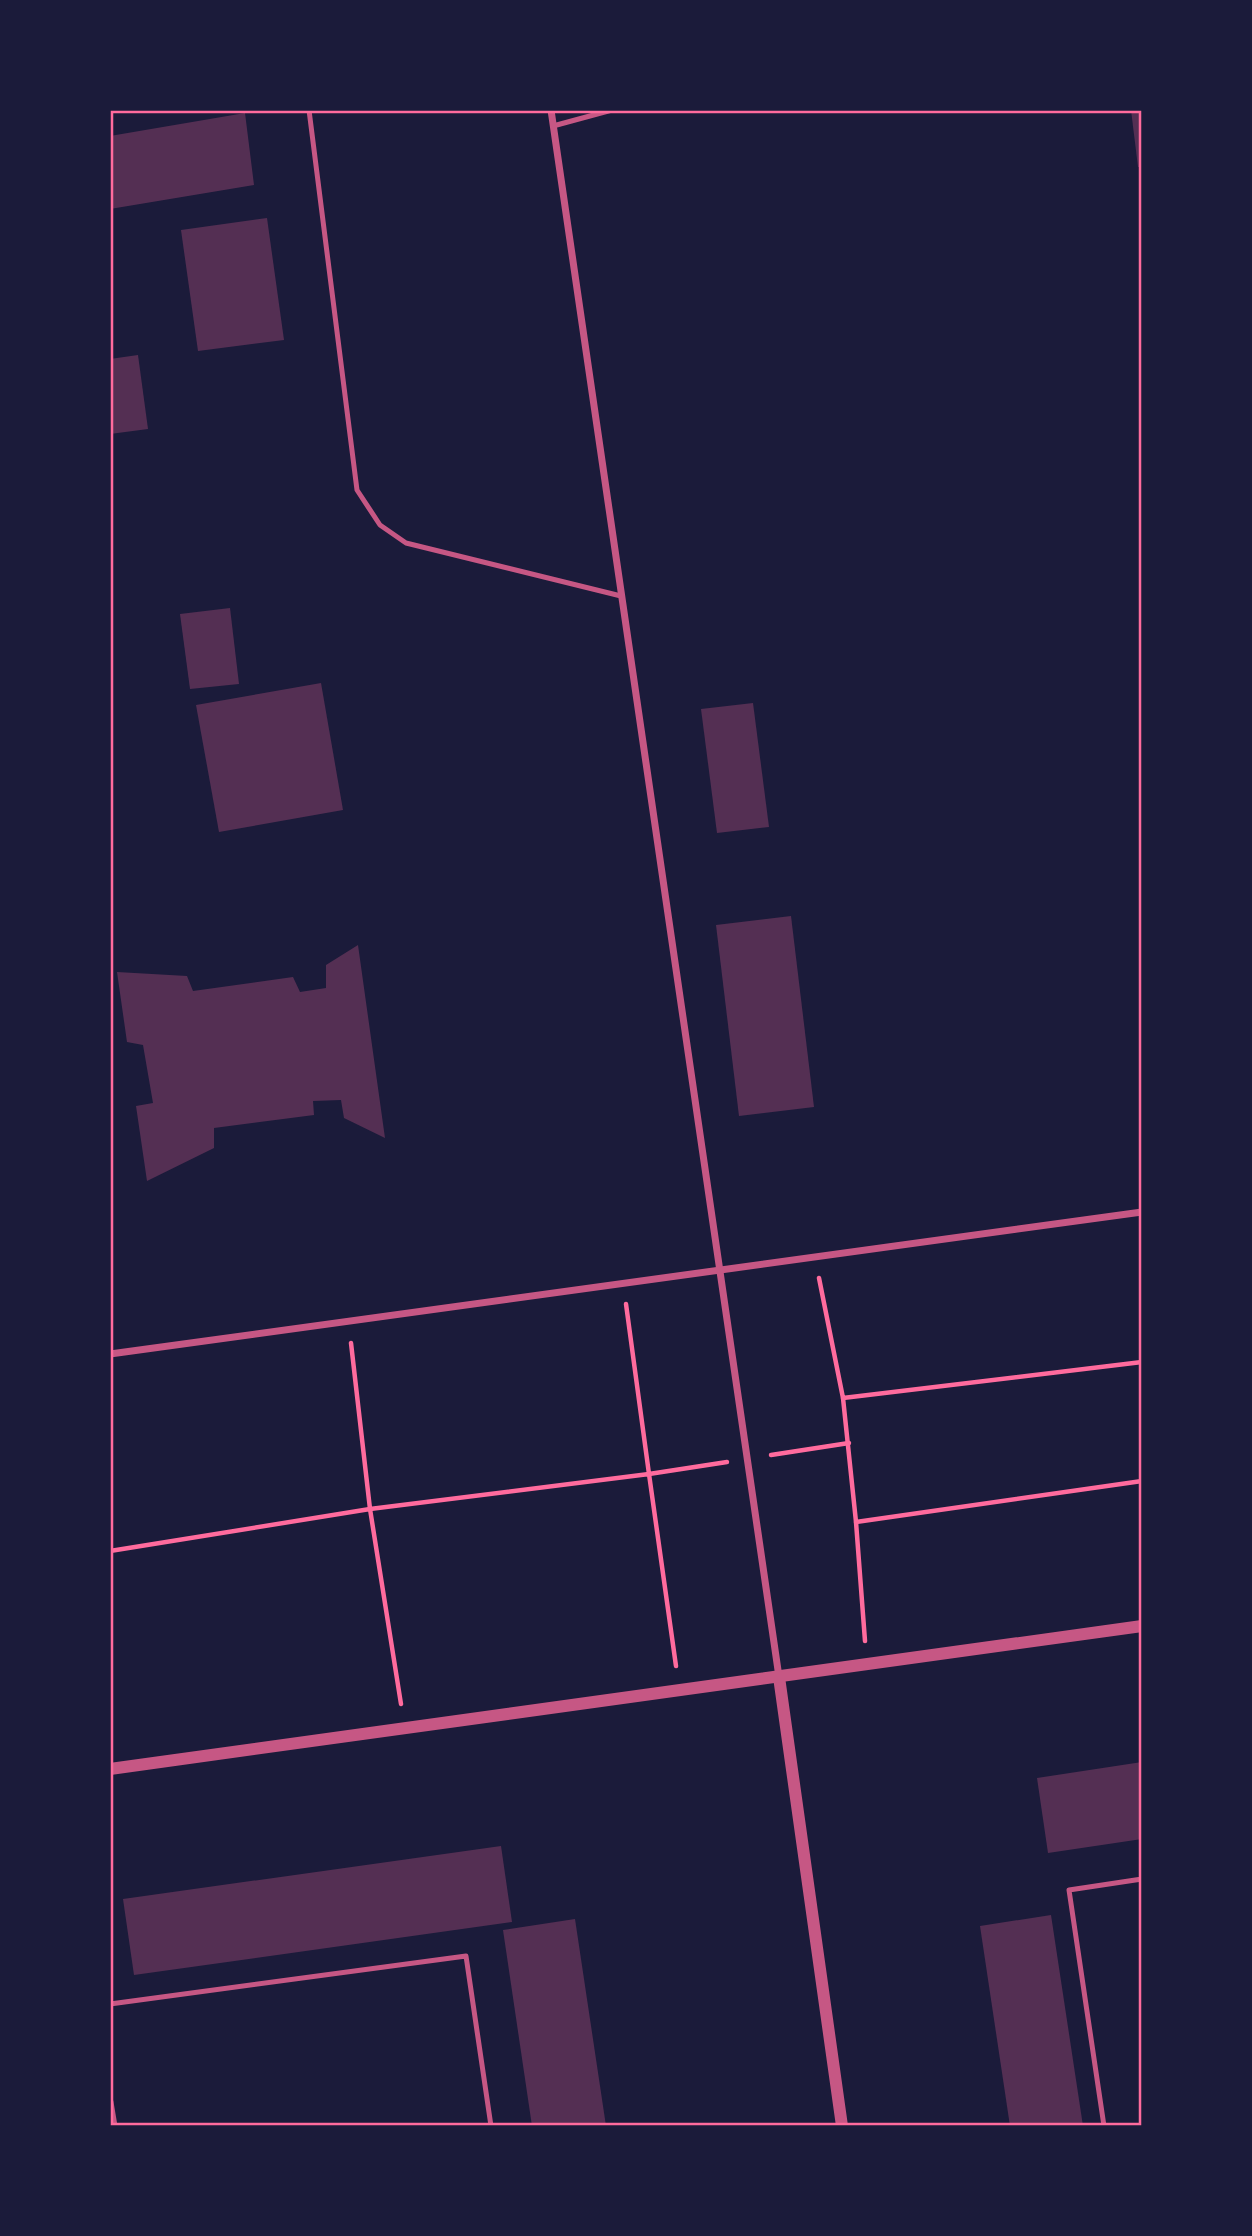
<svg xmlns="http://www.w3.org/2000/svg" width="1252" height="2236" font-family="'Times New Roman',serif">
  <rect width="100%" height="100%" fill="#1b1b3a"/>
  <!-- building -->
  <g fill="#542f53">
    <polygon points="1131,110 1142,110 1142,167 1138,167"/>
    <polygon points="245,113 254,185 110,209 110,136"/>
    <polygon points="267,218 284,340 198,351 181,230"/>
    <polygon points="138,355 148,429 110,434 110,359"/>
    <polygon points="230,608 239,684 190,689 180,614"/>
    <polygon points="321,683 343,810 219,832 196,705"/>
    <polygon points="753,703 769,827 717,833 701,709"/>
    <polygon points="791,916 814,1107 739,1116 716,925"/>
    <polygon points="358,945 385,1138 344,1118 341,1100 313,1101 314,1115 214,1128 214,1148 147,1181 136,1106 153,1103 143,1045 127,1042 117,972 187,976 193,991 293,977 300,992 326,988 326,965"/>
    <polygon points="1142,1762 1142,1839 1048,1853 1037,1778"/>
    <polygon points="501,1846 512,1922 134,1975 123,1899"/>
    <polygon points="1051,1915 1083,2126 1010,2126 980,1926"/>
    <polygon points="575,1919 606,2126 532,2126 503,1930"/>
  </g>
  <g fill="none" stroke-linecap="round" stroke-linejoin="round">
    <!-- path -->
    <g stroke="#ff6b9d" stroke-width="4.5">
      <polyline points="819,1278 843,1398 1142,1362"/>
      <polyline points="626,1304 649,1474 727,1462"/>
      <polyline points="351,1343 370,1509 649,1474 676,1666"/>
      <polyline points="843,1398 856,1522"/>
      <polyline points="771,1455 849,1443"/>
      <polyline points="110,1551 370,1509 401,1704"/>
      <polyline points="865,1641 856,1522 1142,1481"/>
    </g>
    <!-- service -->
    <g stroke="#c65784" stroke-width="5">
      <polyline points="309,110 357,490 380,525 406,543 621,596"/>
      <polyline points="553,126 612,110"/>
      <polyline points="110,2004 466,1956 491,2126"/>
      <polyline points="1104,2126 1069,1890 1142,1879"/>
    </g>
    <!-- minor -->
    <g stroke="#c65784" stroke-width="7">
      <polyline points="551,110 779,1677"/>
      <polyline points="110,1354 1142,1212"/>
      <polyline points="110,2102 114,2126"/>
    </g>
    <!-- tertiary -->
    <g stroke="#c65784" stroke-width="12">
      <polyline points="779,1677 842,2126"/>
      <polyline points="110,1769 1142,1626"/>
    </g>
  </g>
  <!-- border -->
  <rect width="1252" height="2236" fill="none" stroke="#1b1b3a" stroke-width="224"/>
  <rect x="112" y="112" width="1028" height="2012" fill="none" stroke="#ff6b9d" stroke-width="2.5"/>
</svg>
